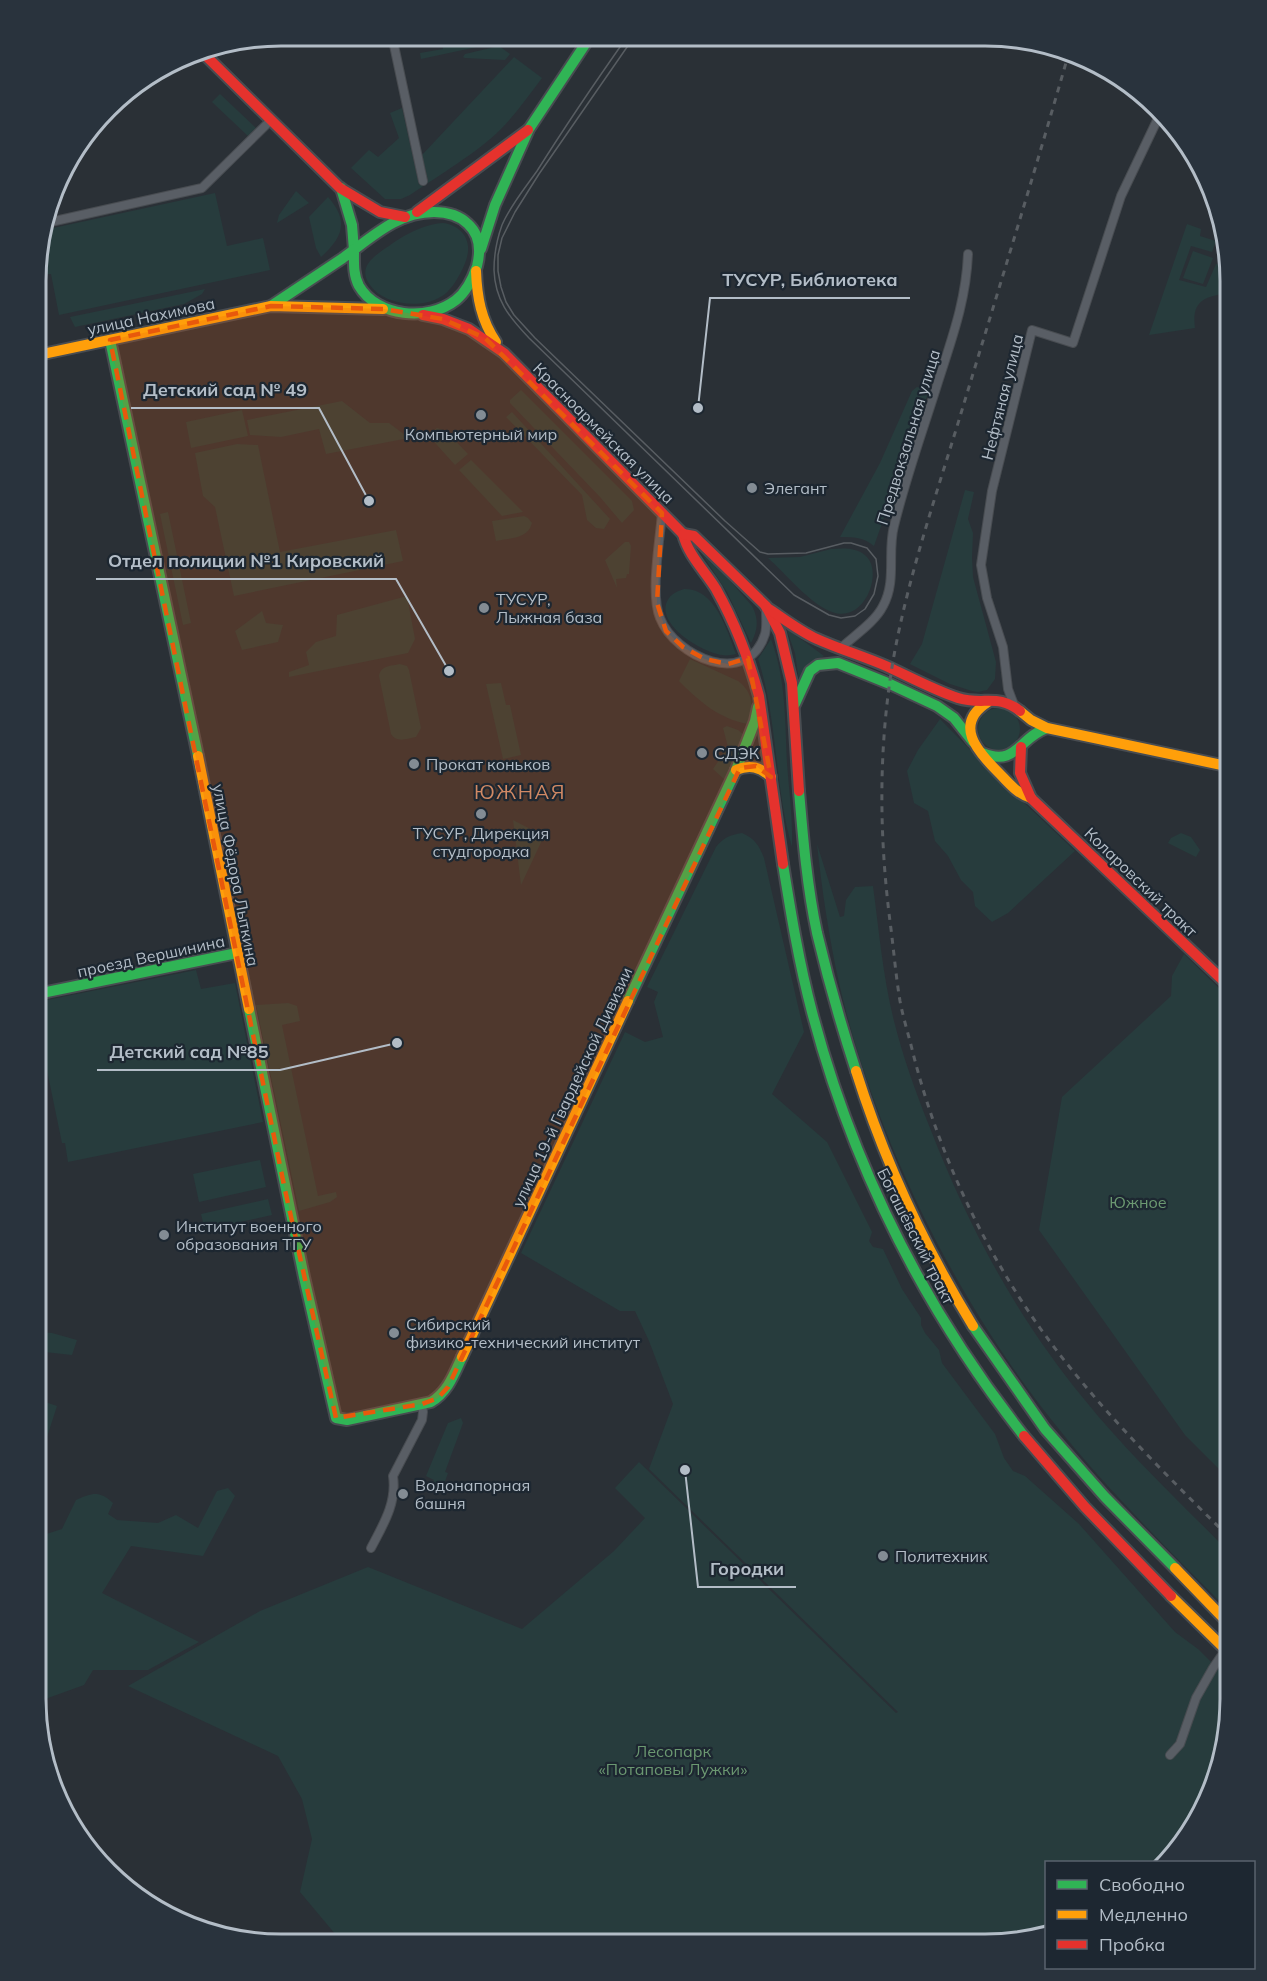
<svg xmlns="http://www.w3.org/2000/svg" width="1267" height="1981" font-family="Mulish,sans-serif">
  <rect width="100%" height="100%" fill="#2a3036"/>
  <!-- green -->
  <g fill="#273c3d">
    <polygon points="447,36 504,37 500,42 421,59 420,53 443,49 441,38"/>
    <polygon points="499,46 510,54 505,60 465,58 463,57 465,54"/>
    <path d="M514,57l28,21c-13,17 -26,36 -41,51 -24,24 -62,46 -91,66l-9,4h-16l-34,-31 18,-18 9,7 21,-19 -9,-25 12,-5 17,77 9,-5 -6,-25z"/>
    <polygon points="220,94 256,128 248,136 212,102"/>
    <polygon points="296,191 309,203 277,223 279,215"/>
    <polygon points="215,193 227,246 263,238 270,270 59,315 51,274 38,275 38,250 44,230"/>
    <path d="M328,197c22,25 14,41 -7,60l-5,-9 -7,-31z"/>
    <path d="M443,223c12,1 24,10 25,23 1,9 -3,18 -7,26 -4,8 -10,17 -16,22 -20,16 -61,12 -75,-9 -4,-5 -6,-11 -4,-17 3,-9 15,-17 23,-22 14,-11 36,-22 54,-23z"/>
    <path d="M1187,224l14,5 -1,7 16,5 -4,11 -21,-6 -12,34 27,7 10,-23 12,4 3,24c-24,5 -40,6 -36,36l-46,7z"/>
    <polygon points="1193,251 1213,258 1203,284 1183,278"/>
    <polygon points="205,289 202,294 184,304 75,327 70,317"/>
    <path d="M917,387l9,2 1,7 -53,150c-11,-9 -20,-9 -34,-9l40,-74 32,-72z"/>
    <polygon points="521,390 632,501 634,510 622,523 600,497 510,403 510,400"/>
    <polygon points="342,401 370,423 389,423 409,438 326,454 319,429 281,437 250,435 247,420"/>
    <polygon points="242,410 248,436 191,448 186,422"/>
    <polygon points="512,412 610,519 604,529 596,528 587,520 582,495 506,417"/>
    <polygon points="437,428 446,431 468,454 455,465 428,435"/>
    <polygon points="237,444 258,445 280,552 396,530 403,561 234,596 215,507 203,496 195,453"/>
    <polygon points="471,460 523,512 502,516 459,470"/>
    <polygon points="965,490 974,492 968,519 973,533 972,557 973,577 996,662 995,679 987,690 978,692 972,691 950,684 910,664 922,644"/>
    <polygon points="168,512 191,623 183,625 160,514"/>
    <path d="M524,516l4,2 4,5c-4,16 -22,15 -36,18l-4,-20z"/>
    <polygon points="625,542 629,542 631,546 629,574 627,574 626,578 616,579 617,588 605,560"/>
    <path d="M831,549c12,-1 27,-2 36,8 16,17 -3,67 -35,55 -22,-8 -46,-38 -64,-54l32,-1z"/>
    <path d="M700,551l17,15 35,40c7,13 6,24 -1,37l-24,-51z"/>
    <path d="M684,589c31,-1 43,41 52,65 -4,1 -10,2 -14,1 -20,-3 -62,-28 -56,-51 3,-9 9,-12 18,-15z"/>
    <polygon points="407,596 415,639 408,653 289,677 289,672 309,665 306,652 316,642 336,636 337,615"/>
    <polygon points="262,611 266,623 283,625 278,642 242,650 235,631"/>
    <polygon points="786,628 824,656 810,665 799,681 795,653"/>
    <path d="M771,639c15,40 14,82 16,124 2,28 6,55 5,84 -18,-62 -14,-127 -34,-188z"/>
    <path d="M690,659l48,22c16,12 15,25 10,43 -29,-5 -49,-23 -69,-43z"/>
    <path d="M400,664l7,2 2,4 12,58 -5,9c-10,2 -19,6 -25,-3l-12,-58c2,-11 12,-10 21,-12z"/>
    <polygon points="501,683 506,705 510,705 521,755 503,759 486,684"/>
    <circle cx="999" cy="729" r="21"/>
    <polygon points="940,719 999,779 1075,851 1008,913 992,922 975,906 973,892 961,880 948,856 935,841 928,811 914,803 907,771 918,750"/>
    <polygon points="727,726 738,730 745,736 728,777 724,779 713,769 728,747 723,728"/>
    <polygon points="513,820 544,836 521,885"/>
    <path d="M742,833c13,6 17,12 22,25l40,174 -32,62 55,48 45,90 -3,9 4,6 10,2 19,40 19,29v7l4,8 14,17 3,13 53,71 9,24 9,13 12,5 54,48 96,108 23,17 32,32v35l-12,63 -29,57 -23,26h-120v71l-60,12 -651,-2 1,-8 -36,-43 12,-53 -10,-40 -24,-43 -150,-70 132,-75 108,-44 154,62 92,-78 31,-33 -30,-30 24,-26 257,251 2,-1 -249,-243 24,-65 -24,-63 -14,-30h-15l-99,-58 104,-221 20,10 18,-5 -9,-35 4,-10 -11,-5 69,-140c8,-10 14,-12 26,-14z"/>
    <polygon points="1181,833 1191,837 1200,850 1196,857 1168,843 1171,838"/>
    <path d="M817,844l23,73 4,-1 2,-16 9,-13 18,-1c6,45 10,91 21,135 9,36 22,72 36,107 39,100 86,188 154,271 45,56 97,104 147,155l-1,58c-60,-61 -122,-121 -176,-189 -98,-122 -180,-287 -215,-440 -10,-46 -17,-92 -22,-139z"/>
    <polygon points="1184,954 1231,1000 1231,1481 1185,1435 1039,1230 1062,1097 1171,996 1172,976"/>
    <polygon points="196,970 201,989 235,983 263,1122 68,1162 65,1143 62,1143 37,1022 37,1002"/>
    <polygon points="288,1003 297,1006 300,1021 282,1025 318,1196 336,1192 337,1197 330,1202 299,1211 256,1005"/>
    <polygon points="260,1160 266,1187 199,1202 193,1174"/>
    <polygon points="268,1199 272,1215 205,1230 201,1214"/>
    <polygon points="37,1332 52,1333 77,1340 72,1355 36,1351"/>
    <polygon points="36,1399 57,1406 36,1471"/>
    <polygon points="461,1418 463,1423 445,1472 448,1473 441,1493 431,1489 434,1480 426,1476 448,1423"/>
    <path d="M228,1488l7,8 -32,60 -72,-10 -29,47 97,49 -51,28h-55l-9,15 -47,17 -1,-167 4,1 22,-7 14,-29c16,-7 23,-10 37,3l-5,11 9,6 41,3 18,-8 22,13 19,-37z"/>
  </g>
  <g fill="none" stroke-linecap="round" stroke-linejoin="round">
    <!-- street casing -->
    <g stroke="#484c51" stroke-width="10">
      <g id="street">
        <polyline points="392,36 423,181"/>
        <polyline points="46,223 202,188 271,120"/>
        <path d="M662,513c-2,27 -12,81 -2,105 15,39 88,71 105,16 2,-7 1,-16 1,-23"/>
        <path d="M842,647c13,-12 33,-25 41,-41 14,-25 4,-54 11,-80 12,-49 29,-96 44,-144 14,-44 28,-81 30,-128"/>
        <polyline points="1014,705 1008,689 1003,647 987,598 981,565 992,491 1032,330 1073,343 1121,196 1161,112"/>
        <path d="M371,1548c12,-23 26,-45 22,-72l29,-56 1,-8 -1,-8"/>
        <polyline points="1170,1755 1180,1744 1196,1698 1213,1668 1226,1649"/>
      </g>
    </g>
    <!-- fast casing -->
    <g stroke="#484c51" stroke-width="14">
      <g id="fast">
        <polyline points="341,188 352,225 354,250"/>
        <polyline points="481,249 495,205 529,129 590,37"/>
        <path d="M271,306c24,-16 48,-32 72,-48 28,-20 54,-46 91,-46 12,0 25,3 34,12 12,11 13,26 9,42 -4,12 -11,26 -21,34 -28,22 -79,17 -97,-14 -6,-11 -5,-24 -5,-36"/>
        <polyline points="110,340 198,756"/>
        <polyline points="795,704 810,671 818,665 838,663 890,684 937,706 954,718 973,742"/>
        <path d="M982,753c35,14 36,-15 65,-25"/>
        <polyline points="736,770 755,721 758,707"/>
        <path d="M799,791c4,47 8,95 18,142 11,46 24,92 39,138"/>
        <path d="M783,864c8,50 16,99 29,148 41,155 113,298 212,424"/>
        <polyline points="37,994 237,953"/>
        <polyline points="628,1001 736,770"/>
        <path d="M249,1009l55,268 32,141 11,2 84,-18c17,-10 23,-28 31,-45"/>
        <polyline points="973,1326 1045,1429 1105,1497 1175,1568"/>
      </g>
    </g>
    <!-- slow casing -->
    <g stroke="#484c51" stroke-width="14">
      <g id="slow">
        <path d="M476,271c1,26 5,49 20,71"/>
        <polyline points="38,355 271,306 383,309"/>
        <path d="M988,702c-35,22 -11,49 10,70 10,10 19,22 33,26"/>
        <polyline points="1020,711 1031,720 1047,728 1231,767"/>
        <polyline points="198,756 249,1009"/>
        <path d="M736,770c14,-6 24,-3 35,7"/>
        <path d="M856,1071c28,89 68,175 117,255"/>
        <polyline points="462,1357 628,1001"/>
        <polyline points="1175,1568 1230,1625"/>
        <polyline points="1171,1596 1230,1654"/>
      </g>
    </g>
    <!-- jam casing -->
    <g stroke="#484c51" stroke-width="14">
      <g id="jam">
        <polyline points="202,52 340,188 380,212 405,217"/>
        <polyline points="417,212 528,130"/>
        <polyline points="423,315 443,319 469,329 504,353 683,534"/>
        <path d="M683,534c5,21 22,37 33,55 19,34 33,70 43,107l24,168"/>
        <polyline points="683,534 694,536 766,606 780,633 792,683 799,791"/>
        <path d="M766,607c17,11 33,24 51,32 22,10 46,17 69,27 24,11 48,24 72,32 25,8 40,-5 62,13"/>
        <polyline points="1021,747 1020,773 1031,798 1231,988"/>
        <polyline points="1024,1436 1085,1507 1171,1596"/>
      </g>
    </g>
    <!-- street -->
    <use href="#street" stroke="#595e65" stroke-width="8"/>
    <!-- fast -->
    <use href="#fast" stroke="#30b455" stroke-width="10"/>
    <!-- slow -->
    <use href="#slow" stroke="#ff9f0a" stroke-width="10"/>
    <!-- jam -->
    <use href="#jam" stroke="#e5322d" stroke-width="10"/>
    <!-- tram -->
    <path stroke="#585d62" stroke-width="1.5" d="M627,37c-31,44 -61,88 -90,134 -12,17 -27,35 -35,54 -5,14 -8,30 -8,45 1,30 15,47 35,68l265,257 35,20 12,3 14,-2 10,-7 9,-15 4,-18 -2,-17 -9,-11 -16,-5h-7l-38,10 -38,1 -8,-2 -35,-31 -190,-183 -21,-23 -8,-13 -5,-15 -3,-16v-16l4,-17 13,-26 24,-38 95,-137"/>
    <!-- rail -->
    <path stroke="#585d62" stroke-width="3" stroke-dasharray="6 6" stroke-linecap="butt" d="M1069,52c-34,120 -71,239 -107,358 -25,83 -54,166 -69,251 -15,89 -14,178 -2,268 3,24 5,48 9,72 3,16 8,32 12,48 24,98 69,196 128,279 56,78 123,144 191,211"/>
  </g>
  <!-- marked area -->
  <path fill="#e8590c" fill-opacity="0.2" stroke="#e8590c" stroke-width="4.5" stroke-dasharray="12 8" stroke-linejoin="round" d="M271,306l113,3 59,10 42,19 177,175 -5,90 9,28 17,16 22,12 23,5 20,-6 23,119 -15,-11 -16,2 -292,619 -10,11 -16,6 -86,14 -51,-228 -175,-850z"/>
  <!-- markers -->
  <g fill="#838c94" stroke="#1d2731" stroke-width="2">
    <circle cx="481" cy="415" r="6"/>
    <circle cx="752" cy="488" r="6"/>
    <circle cx="484" cy="608" r="6"/>
    <circle cx="702" cy="753" r="6"/>
    <circle cx="414" cy="764" r="6"/>
    <circle cx="481" cy="814" r="6"/>
    <circle cx="164" cy="1235" r="6"/>
    <circle cx="394" cy="1333" r="6"/>
    <circle cx="403" cy="1494" r="6"/>
    <circle cx="883" cy="1556" r="6"/>
  </g>
  <g text-anchor="middle" stroke-width="4.5" stroke-linejoin="round" paint-order="stroke">
    <!-- street labels -->
    <g font-size="16" fill="#b3bdc7" stroke="#1d2731">
      <text transform="translate(151 316) rotate(-12)" y="6">улица Нахимова</text>
      <text transform="translate(1002 397) rotate(-76)" y="6">Нефтяная улица</text>
      <text transform="translate(604 433) rotate(45)" y="6">Красноармейская улица</text>
      <text transform="translate(908 437) rotate(-73)" y="6">Предвокзальная улица</text>
      <text transform="translate(236 875) rotate(79)" y="6">улица Фёдора Лыткина</text>
      <text transform="translate(1141 882) rotate(44)" y="6">Коларовский тракт</text>
      <text transform="translate(151 956) rotate(-12)" y="6">проезд Вершинина</text>
      <text transform="translate(572 1087) rotate(-65)" y="6">улица 19-й Гвардейской Дивизии</text>
      <text transform="translate(916 1236) rotate(63)" y="6">Богашёвский тракт</text>
    </g>
    <!-- poi labels -->
    <g font-size="16" fill="#b3bdc7" stroke="#1d2731" text-anchor="start">
      <text x="481" y="440" text-anchor="middle">Компьютерный мир</text>
      <text x="764" y="494">Элегант</text>
      <text x="496" y="605">ТУСУР,<tspan x="496" dy="18">Лыжная база</tspan></text>
      <text x="714" y="759">СДЭК</text>
      <text x="426" y="770">Прокат коньков</text>
      <text x="481" y="839" text-anchor="middle">ТУСУР, Дирекция<tspan x="481" dy="18">студгородка</tspan></text>
      <text x="176" y="1232">Институт военного<tspan x="176" dy="18">образования ТГУ</tspan></text>
      <text x="406" y="1330">Сибирский<tspan x="406" dy="18">физико-технический институт</tspan></text>
      <text x="415" y="1491">Водонапорная<tspan x="415" dy="18">башня</tspan></text>
      <text x="895" y="1562">Политехник</text>
    </g>
    <!-- park labels -->
    <g font-size="16" fill="#6b9871" stroke="#1d2731">
      <text x="1138" y="1208">Южное</text>
      <text x="673" y="1757">Лесопарк<tspan x="673" dy="18">«Потаповы Лужки»</tspan></text>
    </g>
    <!-- quarter labels -->
    <g font-size="20" letter-spacing="1.5" fill="#d18964" stroke="#1d2731">
      <text x="520" y="799">ЮЖНАЯ</text>
    </g>
  </g>
  <!-- crop -->
  <path d="M0 0H1267V1981H0ZM281 46H985A235 235 0 0 1 1220 281V1699A235 235 0 0 1 985 1934H281A235 235 0 0 1 46 1699V281A235 235 0 0 1 281 46Z" fill="#29333d" fill-rule="evenodd"/>
  <path fill="none" stroke="#b3bdc7" stroke-width="3" d="M281 46H985A235 235 0 0 1 1220 281V1699A235 235 0 0 1 985 1934H281A235 235 0 0 1 46 1699V281A235 235 0 0 1 281 46Z"/>
  <!-- callouts -->
  <path fill="none" stroke="#b3bdc7" stroke-width="2" d="M698 408L710 298H910M369 501L319 408H131M449 671L396 579H96M397 1043L280 1070H97M685 1470L698 1587H796"/>
  <g fill="#b3bdc7" stroke="#1d2731" stroke-width="2">
    <circle cx="698" cy="408" r="6"/>
    <circle cx="369" cy="501" r="6"/>
    <circle cx="449" cy="671" r="6"/>
    <circle cx="397" cy="1043" r="6"/>
    <circle cx="685" cy="1470" r="6"/>
  </g>
  <g font-size="18" text-anchor="middle" font-weight="bold" fill="#b3bdc7" stroke="#1d2731" stroke-width="4.5" stroke-linejoin="round" paint-order="stroke">
    <text x="810" y="286">ТУСУР, Библиотека</text>
    <text x="225" y="396">Детский сад № 49</text>
    <text x="246" y="567">Отдел полиции №1 Кировский</text>
    <text x="189" y="1058">Детский сад №85</text>
    <text x="747" y="1575">Городки</text>
  </g>
  <!-- legend -->
  <rect x="1045" y="1861" width="210" height="108" fill="#1d2731" stroke="#59636d" stroke-width="1.5"/>
  <rect x="1057" y="1880" width="30" height="9" fill="#30b455" stroke="#59636d" stroke-width="1.5"/>
  <text x="1099" y="1891" font-size="18" fill="#b3bdc7">Свободно</text>
  <rect x="1057" y="1910" width="30" height="9" fill="#ff9f0a" stroke="#59636d" stroke-width="1.5"/>
  <text x="1099" y="1921" font-size="18" fill="#b3bdc7">Медленно</text>
  <rect x="1057" y="1940" width="30" height="9" fill="#e5322d" stroke="#59636d" stroke-width="1.5"/>
  <text x="1099" y="1951" font-size="18" fill="#b3bdc7">Пробка</text>
</svg>
